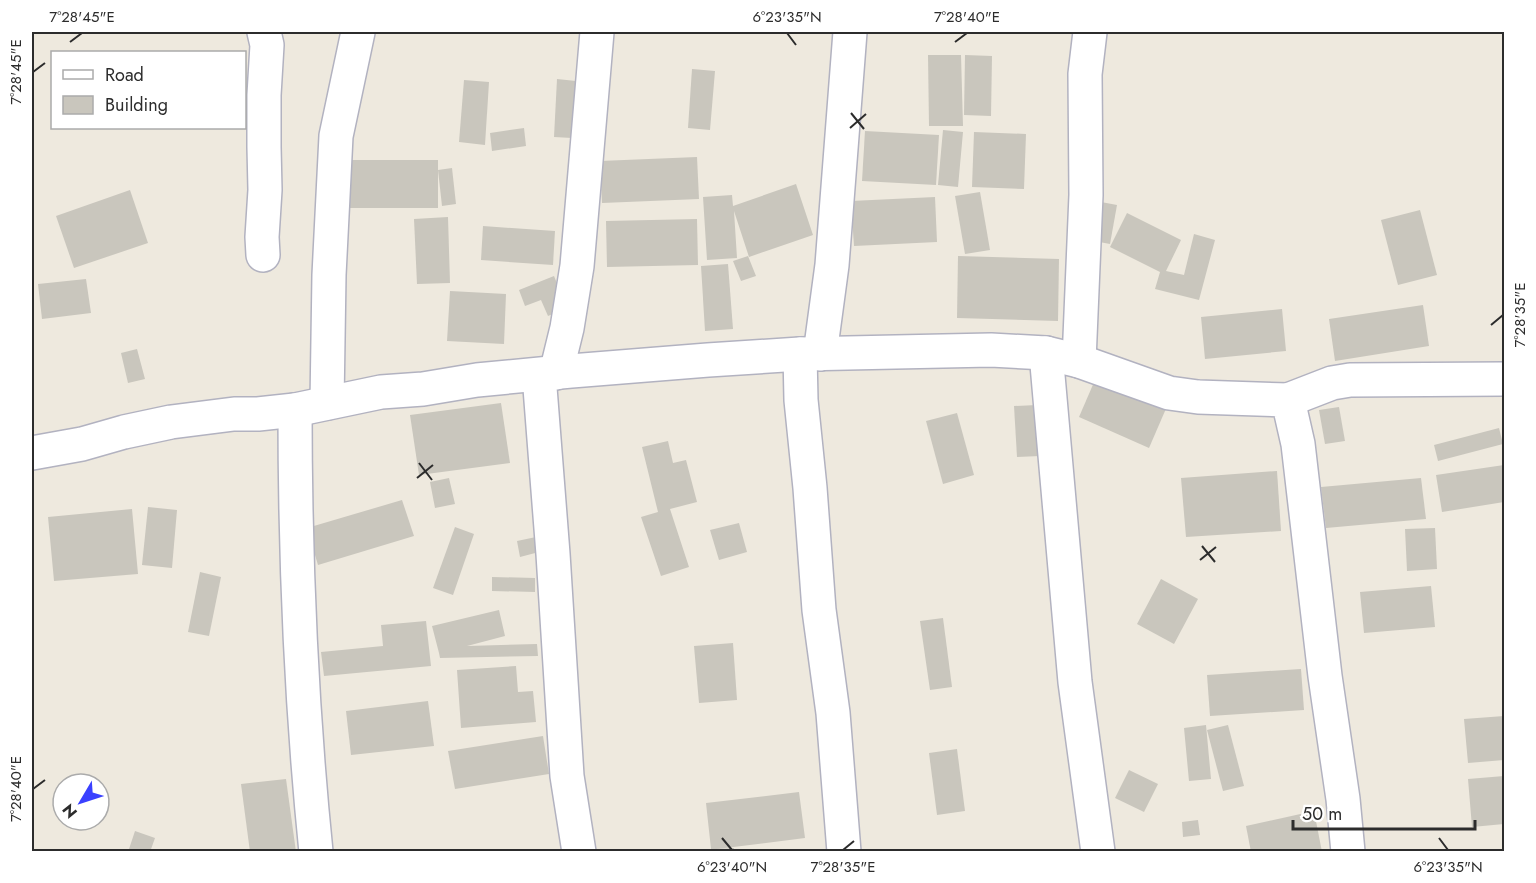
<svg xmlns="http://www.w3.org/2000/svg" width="1536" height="883" font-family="Jost,sans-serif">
  <rect width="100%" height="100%" fill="#eee9de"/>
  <!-- building -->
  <g fill="#c9c6bd">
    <polygon points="928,55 961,55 963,126 929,126"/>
    <polygon points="965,55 992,56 991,116 964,115"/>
    <polygon points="692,69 715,71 710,130 688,128"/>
    <polygon points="557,79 576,81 572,138 554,137"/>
    <polygon points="464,80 489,82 485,145 459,142"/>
    <polygon points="524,128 526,146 492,151 490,133"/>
    <polygon points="943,130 963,132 958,187 938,185"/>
    <polygon points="865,131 939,135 936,185 862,181"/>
    <polygon points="974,132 1026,134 1024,189 972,187"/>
    <polygon points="697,157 699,199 602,203 600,161"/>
    <rect x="350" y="160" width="88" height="48"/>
    <polygon points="452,168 456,204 442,206 438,170"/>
    <polygon points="796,184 813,235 749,257 734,211 737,258 707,260 703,197 732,195 733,206"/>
    <polygon points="130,190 148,243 74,268 56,216"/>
    <polygon points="980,192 990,250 965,254 955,196"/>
    <polygon points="935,197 937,242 854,246 851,201"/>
    <polygon points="1101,202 1117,205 1110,244 1094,241"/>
    <polygon points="1420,210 1437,275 1398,285 1381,220"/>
    <polygon points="1127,213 1181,240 1166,271 1184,275 1194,234 1215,240 1199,300 1155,289 1160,272 1110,247"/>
    <polygon points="448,217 450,283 417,284 414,219"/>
    <polygon points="697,219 698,265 607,267 606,221"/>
    <polygon points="483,226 555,231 553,265 481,260"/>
    <polygon points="748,256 756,276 741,281 733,261"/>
    <polygon points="958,256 1059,259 1058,321 957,318"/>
    <polygon points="728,264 733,329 705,331 701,266"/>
    <polygon points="554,276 567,308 548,316 541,300 525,306 519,290"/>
    <polygon points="86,279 91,313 42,319 38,284"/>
    <polygon points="450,291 506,294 504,344 447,341"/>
    <polygon points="1423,305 1429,346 1335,361 1329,319"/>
    <polygon points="1282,309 1286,351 1205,359 1201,317"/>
    <polygon points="137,349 145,379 128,383 121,353"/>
    <polygon points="1098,373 1168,404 1149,448 1079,417"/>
    <polygon points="501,403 510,463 419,475 410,415"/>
    <polygon points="1037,405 1040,456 1017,457 1014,406"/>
    <polygon points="1339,407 1345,441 1325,444 1319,410"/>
    <polygon points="957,413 974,475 943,484 926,421"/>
    <polygon points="1499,428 1503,444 1438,461 1434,445"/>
    <polygon points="668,441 673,463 686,460 697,502 670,509 689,567 661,576 641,517 658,512 642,447"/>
    <polygon points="1504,465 1504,502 1442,512 1436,475"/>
    <polygon points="1277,471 1281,531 1186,537 1181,478"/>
    <polygon points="449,478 455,504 435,508 430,482"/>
    <polygon points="1421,478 1426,519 1326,528 1321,487"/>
    <polygon points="402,500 414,536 318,565 307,528"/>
    <polygon points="148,507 177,510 172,568 142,565"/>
    <polygon points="132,509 138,574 54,581 48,517"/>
    <polygon points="739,523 747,552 719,560 710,530"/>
    <polygon points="455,527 474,534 453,595 433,588"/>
    <polygon points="1435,528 1437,569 1407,571 1405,529"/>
    <polygon points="536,537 539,552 520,557 517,541"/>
    <polygon points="200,572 221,577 209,636 188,632"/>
    <polygon points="492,577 535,578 535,592 492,591"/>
    <polygon points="1161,579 1198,599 1174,644 1137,624"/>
    <polygon points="1431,586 1435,627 1364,633 1360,592"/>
    <polygon points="499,610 505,636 467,646 537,644 538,656 440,658 439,653 432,626"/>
    <polygon points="943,618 952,687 930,690 920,621"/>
    <polygon points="426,621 431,666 324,676 321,652 383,646 381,625"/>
    <polygon points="733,643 737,700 699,703 694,646"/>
    <polygon points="516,666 518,692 533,691 536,722 461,728 457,670"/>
    <polygon points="1301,669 1304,710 1210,716 1207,675"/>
    <polygon points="428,701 434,746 351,755 346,711"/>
    <polygon points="1504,716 1504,760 1468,763 1464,719"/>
    <polygon points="1206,725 1211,779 1189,781 1184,728"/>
    <polygon points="1228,725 1244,786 1223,791 1207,730"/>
    <polygon points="543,736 549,774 455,789 448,751"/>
    <polygon points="957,749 965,811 937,815 929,753"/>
    <polygon points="1129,770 1158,784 1144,812 1115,798"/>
    <polygon points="1504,776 1504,824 1472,827 1468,779"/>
    <polygon points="286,779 296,852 250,852 241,784"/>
    <polygon points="799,792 805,838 717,849 734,848 734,852 713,852 713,849 711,849 706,803"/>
    <polygon points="1314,811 1322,852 1251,852 1246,826"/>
    <polygon points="1198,820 1200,835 1183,837 1182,822"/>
    <polygon points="135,831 155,838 150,852 128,852"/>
  </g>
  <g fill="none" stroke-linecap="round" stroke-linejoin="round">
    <!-- minor casing -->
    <g stroke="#b2b2c0" stroke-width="36">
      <g id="minor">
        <polyline points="263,255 262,237 265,190 264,147 264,95 267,45 264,32"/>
        <polyline points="1046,353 1075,682 1098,852"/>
        <polyline points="800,354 801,400 810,488 819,610 833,713 844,852"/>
        <polyline points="820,354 832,265 850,32"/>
        <polyline points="1079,361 1086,195 1085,74 1090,32"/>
        <polyline points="556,373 567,328 577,266 597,32"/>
        <polyline points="539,375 553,554 567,776 579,852"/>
        <polyline points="1288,400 1332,383 1350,380 1504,379"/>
        <polyline points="327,403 329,275 336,136 358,32"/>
        <path d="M295,410c0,148 6,295 21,442"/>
        <polyline points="32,453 82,444 124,432 171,422 234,414 258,414 295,410 381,392 423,389 477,380 571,371 708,360 800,354 991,350 1046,353 1079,361 1169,393 1198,397 1288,400 1298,444 1325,676 1343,799 1348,852"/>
      </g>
    </g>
    <!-- minor -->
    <use href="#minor" stroke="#fff" stroke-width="33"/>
  </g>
  <!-- ticks -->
  <path fill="none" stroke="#2c2c2c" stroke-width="2" d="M787,33l9,12M70,42l12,-9M955,42l12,-9M33,72l12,-9M851,113l13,16M850,128l16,-14M1491,325l12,-10M419,463l13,17M417,478l16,-13M1202,546l13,16M1200,560l16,-13M33,789l12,-9M722,838l10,12M1439,838l9,12M843,850l11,-9"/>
  <!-- border -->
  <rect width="1536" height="883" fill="none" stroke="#ffffff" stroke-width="66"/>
  <!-- legend -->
  <rect x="51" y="51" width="195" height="78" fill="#ffffff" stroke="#ababab" stroke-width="1.5"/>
  <rect x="63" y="70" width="30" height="9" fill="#ffffff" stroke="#ababab" stroke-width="1.5"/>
  <text x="105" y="81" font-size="18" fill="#2c2c2c">Road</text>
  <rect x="63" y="96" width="30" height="18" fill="#c9c6bd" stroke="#ababab" stroke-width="1.5"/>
  <text x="105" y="111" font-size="18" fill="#2c2c2c">Building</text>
  <!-- north arrow -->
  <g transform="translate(81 802) rotate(231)"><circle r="28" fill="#ffffff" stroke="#ababab" stroke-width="1.5"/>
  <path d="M0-4.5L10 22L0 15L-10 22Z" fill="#3a41ff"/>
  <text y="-9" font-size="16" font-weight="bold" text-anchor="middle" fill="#2c2c2c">N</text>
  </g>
  <!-- scale -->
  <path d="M1293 820v9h182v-9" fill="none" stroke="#2c2c2c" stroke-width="3"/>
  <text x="1302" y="820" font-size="18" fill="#2c2c2c" stroke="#ffffff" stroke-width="4.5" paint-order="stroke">50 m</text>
  <rect x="33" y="33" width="1470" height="817" fill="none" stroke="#2c2c2c" stroke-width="2"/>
  <g font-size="15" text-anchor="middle" fill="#2c2c2c">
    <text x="82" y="22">7°28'45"E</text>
    <text x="787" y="22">6°23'35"N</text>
    <text x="967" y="22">7°28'40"E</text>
    <text transform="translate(16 72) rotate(-90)" y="5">7°28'45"E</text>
    <text transform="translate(1520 315) rotate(-90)" y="5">7°28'35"E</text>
    <text transform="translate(16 789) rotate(-90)" y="5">7°28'40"E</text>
    <text x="732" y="872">6°23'40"N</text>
    <text x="843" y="872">7°28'35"E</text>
    <text x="1448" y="872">6°23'35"N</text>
  </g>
</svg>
